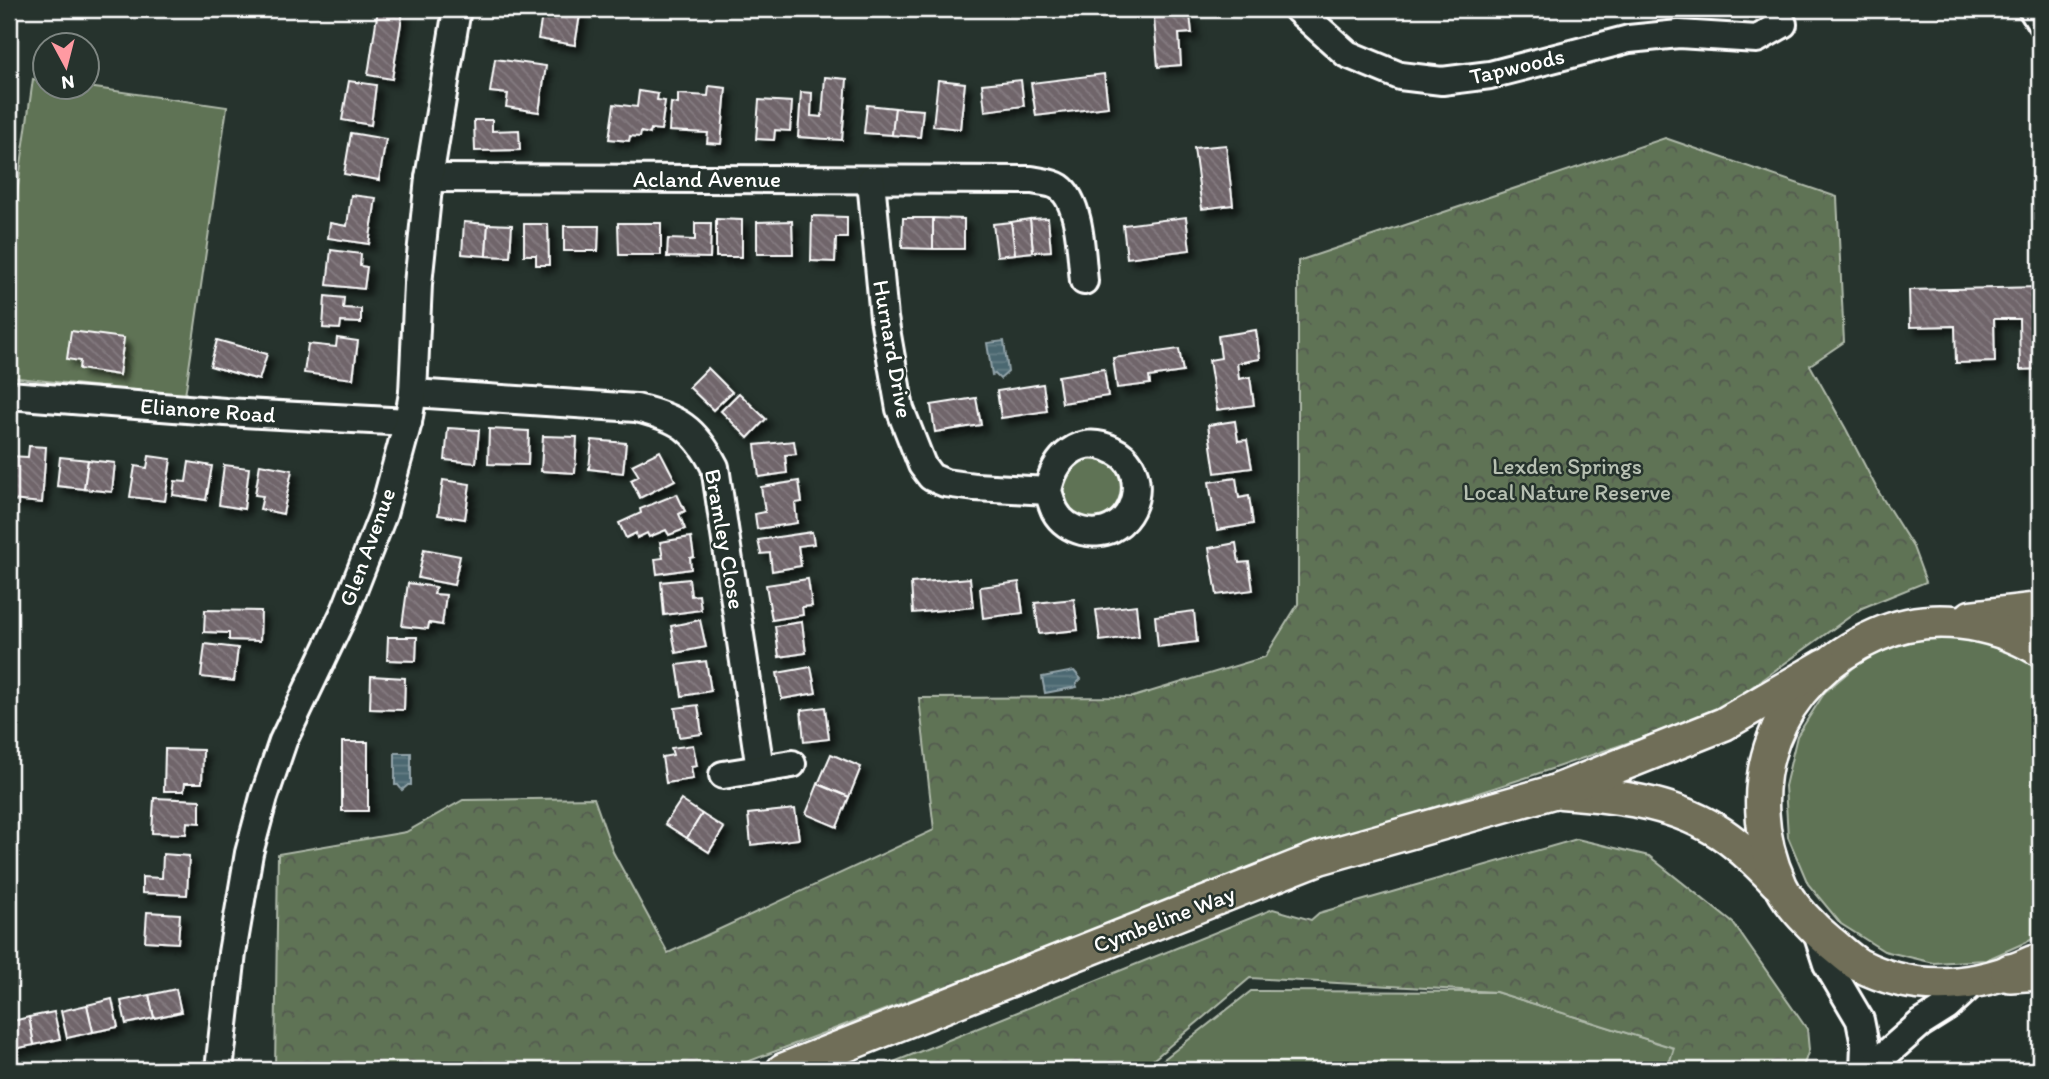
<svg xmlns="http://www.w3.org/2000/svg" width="2049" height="1079" font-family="Itim,sans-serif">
  <defs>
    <pattern id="forest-crowns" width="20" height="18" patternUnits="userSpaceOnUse" patternTransform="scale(1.75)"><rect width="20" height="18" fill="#5f7355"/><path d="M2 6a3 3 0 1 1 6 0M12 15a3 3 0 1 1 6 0" fill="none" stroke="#535a4f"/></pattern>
    <pattern id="water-rules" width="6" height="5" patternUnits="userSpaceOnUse" patternTransform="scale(1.75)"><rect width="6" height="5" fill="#4b6871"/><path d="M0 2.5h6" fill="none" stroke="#667f86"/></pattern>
    <pattern id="building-back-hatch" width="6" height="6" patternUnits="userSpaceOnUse" patternTransform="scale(1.75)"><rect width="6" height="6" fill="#70656b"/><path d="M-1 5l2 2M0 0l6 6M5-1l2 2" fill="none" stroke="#857c81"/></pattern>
    <filter id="shadow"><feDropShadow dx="6" dy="6" stdDeviation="3.5" flood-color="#0009"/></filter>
  </defs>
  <rect width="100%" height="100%" fill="#26332d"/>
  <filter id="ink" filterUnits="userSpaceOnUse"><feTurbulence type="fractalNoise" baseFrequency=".0143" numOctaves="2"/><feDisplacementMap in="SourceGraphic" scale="14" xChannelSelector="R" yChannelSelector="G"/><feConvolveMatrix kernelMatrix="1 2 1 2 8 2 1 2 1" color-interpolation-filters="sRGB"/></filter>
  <g filter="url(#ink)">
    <!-- green -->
    <g fill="#5f7355" stroke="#afb9aa" stroke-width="2">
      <polygon points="33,79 45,81 46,88 88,87 227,107 185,396 9,377 9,251"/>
      <polygon points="1086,453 1119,463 1130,495 1099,527 1064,514 1057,477"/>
      <polygon points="1969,637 2024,654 2040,666 2040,936 1986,960 1934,963 1884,951 1841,924 1808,884 1788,837 1785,786 1797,736 1825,692 1864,659 1912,640"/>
      <polygon points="1251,991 1496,992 1675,1048 1667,1070 1150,1070"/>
    </g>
    <!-- forest -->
    <g fill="url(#forest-crowns)" stroke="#afb9aa" stroke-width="2">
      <polygon points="1665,138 1837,197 1844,342 1810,365 1846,429 1878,491 1913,547 1926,582 1862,608 1717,712 1525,778 1326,842 726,1070 275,1070 278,854 406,832 463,800 594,798 613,852 668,953 934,830 919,698 1133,697 1265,657 1298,604 1298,261"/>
      <polygon points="1577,839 1649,856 1733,923 1807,1029 1809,1050 1802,1070 1667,1070 1674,1048 1496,992 1250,978 1141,1070 874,1070 1273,909 1311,920 1319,913"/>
    </g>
    <!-- water -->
    <g fill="url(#water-rules)" stroke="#93a4aa" stroke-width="2">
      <polygon points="1004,341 1008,372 1000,379 995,374 992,375 987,343"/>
      <polygon points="1074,671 1081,679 1076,684 1077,687 1045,693 1042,677"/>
      <polygon points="395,753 411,753 411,785 408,785 402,790 398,785 395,785"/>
    </g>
    <!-- building -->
    <g fill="url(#building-back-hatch)" stroke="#fff" stroke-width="2" filter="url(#shadow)">
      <polygon points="378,9 403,11 392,79 368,75"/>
      <polygon points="543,9 581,9 575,45 538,39"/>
      <polygon points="1150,9 1175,9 1175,10 1150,12"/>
      <polygon points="1190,15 1192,33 1179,34 1181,65 1158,67 1154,18"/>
      <polygon points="495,59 546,66 539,112 506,107 508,94 490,92"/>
      <polygon points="1104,74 1108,107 1036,116 1031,83"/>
      <polygon points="825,77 847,79 842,140 798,137 801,92 812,93 811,116 822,117"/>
      <polygon points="938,80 965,83 960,129 933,126"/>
      <polygon points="1021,80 1024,106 985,111 982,84"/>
      <polygon points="349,81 376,85 371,125 342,120"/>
      <polygon points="709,86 726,88 721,144 707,143 708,133 669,131 671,103 678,104 678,94 708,96"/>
      <polygon points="639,91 658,94 657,100 665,101 661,130 651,129 650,134 641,132 640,137 630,136 629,141 609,139 614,104 637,107"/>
      <polygon points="759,100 792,102 790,131 775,130 774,140 756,139"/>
      <polygon points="867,105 895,108 892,135 864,133"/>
      <polygon points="895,108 923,110 920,137 892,135"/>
      <polygon points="474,120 492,120 492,131 519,130 520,150 475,151"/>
      <polygon points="351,133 386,139 379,180 344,174"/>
      <polygon points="1226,145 1233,205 1202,209 1194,148"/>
      <polygon points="351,195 376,198 369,244 328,238 330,223 347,226"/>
      <polygon points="812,216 847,217 847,238 836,238 835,262 811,261"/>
      <polygon points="1186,217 1190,250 1127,258 1123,225"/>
      <polygon points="903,218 933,218 933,249 902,248"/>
      <polygon points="933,218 964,219 964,249 933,249"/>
      <polygon points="1048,218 1051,251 1033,252 1030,219"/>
      <polygon points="716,219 742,220 742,257 716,257"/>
      <polygon points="1030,219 1033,252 1015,254 1011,222"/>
      <polygon points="792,221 793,254 757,254 757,222"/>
      <polygon points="464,222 488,224 486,256 462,254"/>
      <polygon points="1011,222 1015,254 997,256 993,224"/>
      <polygon points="618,223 661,223 661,255 619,255"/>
      <polygon points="695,223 711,223 710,258 667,257 668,239 695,240"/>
      <polygon points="488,224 512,225 510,257 486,256"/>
      <polygon points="524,224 548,224 549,265 536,265 536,255 524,255"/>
      <polygon points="564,226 599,226 598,251 564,251"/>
      <polygon points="331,250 361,254 360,266 367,267 364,289 327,285"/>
      <polygon points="2040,287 2040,369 2020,370 2019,319 1994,319 1995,362 1956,363 1955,326 1910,327 1909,290"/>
      <polygon points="325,296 344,298 343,308 361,309 361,323 341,322 340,329 323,328"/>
      <polygon points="1256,330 1260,359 1237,363 1239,379 1250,377 1254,405 1217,410 1209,360 1221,358 1218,336"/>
      <polygon points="71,331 124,338 119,375 79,369 80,361 67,359"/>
      <polygon points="337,338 358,341 353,379 304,373 308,344 336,347"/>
      <polygon points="217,340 267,354 259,380 210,366"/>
      <polygon points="1179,349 1183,372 1149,377 1150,384 1117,388 1113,358"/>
      <polygon points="708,368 732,392 713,410 689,387"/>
      <polygon points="1104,369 1108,396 1062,403 1058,376"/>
      <polygon points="1043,384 1047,411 1001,418 997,391"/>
      <polygon points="739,393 766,419 748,438 721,411"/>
      <polygon points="976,398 981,425 935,432 931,405"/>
      <polygon points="1235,421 1238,441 1247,440 1252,468 1215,473 1208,425"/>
      <polygon points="448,428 479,430 476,463 445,460"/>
      <polygon points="489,429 529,431 528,465 488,464"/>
      <polygon points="543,436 577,437 575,473 541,471"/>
      <polygon points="592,440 626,443 623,473 589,469"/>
      <polygon points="794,441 796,454 785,455 787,473 759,477 755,445"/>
      <polygon points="29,446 46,447 42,503 11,500 9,456 28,457"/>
      <polygon points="660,451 675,480 640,498 631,480 639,476 632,465"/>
      <polygon points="149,456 171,459 165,501 130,497 135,466 147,468"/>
      <polygon points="60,457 88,460 84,489 57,486"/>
      <polygon points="88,460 115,463 112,492 84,489"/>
      <polygon points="189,462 212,466 206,500 173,495 175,481 186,482"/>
      <polygon points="260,464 292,470 283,514 260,509 263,496 255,495"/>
      <polygon points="224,465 249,468 244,509 219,505"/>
      <polygon points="1236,478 1239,498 1249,496 1253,524 1217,530 1209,482"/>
      <polygon points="443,480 470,484 465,519 438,515"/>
      <polygon points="799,481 802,502 795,503 797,523 757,529 755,514 765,512 761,487"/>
      <polygon points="677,494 685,511 679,514 685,529 669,535 666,530 649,537 647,533 637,538 636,533 626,538 619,523 641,513 640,509"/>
      <polygon points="812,532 814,544 798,546 801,566 772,571 770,553 761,554 758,540"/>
      <polygon points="691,537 694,557 690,558 691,569 657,574 655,559 663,558 660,542"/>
      <polygon points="1236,543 1239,563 1249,562 1253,590 1217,595 1209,548"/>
      <polygon points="424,549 460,556 454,585 418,578"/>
      <polygon points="970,578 973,607 913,613 911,583"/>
      <polygon points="689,579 691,596 699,595 701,610 664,615 661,582"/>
      <polygon points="808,579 812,606 802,607 803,615 772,620 766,585"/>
      <polygon points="1019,582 1023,613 983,618 980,587"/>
      <polygon points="408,583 436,587 434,594 446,595 442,625 429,623 428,629 402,626"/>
      <polygon points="1074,599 1078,630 1039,634 1035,603"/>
      <polygon points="1136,605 1139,636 1100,641 1096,610"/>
      <polygon points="205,610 261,611 260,641 229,640 229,633 204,632"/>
      <polygon points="1194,611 1197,642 1158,647 1155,616"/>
      <polygon points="700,620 706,647 676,653 671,626"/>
      <polygon points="802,622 806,653 779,657 775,626"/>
      <polygon points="388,637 417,637 416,661 387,660"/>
      <polygon points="205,644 238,648 234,681 201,677"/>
      <polygon points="706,661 711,691 682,696 677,665"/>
      <polygon points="811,667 816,693 782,699 777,673"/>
      <polygon points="371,676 405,678 404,710 370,709"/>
      <polygon points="698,705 702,734 679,737 675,708"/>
      <polygon points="825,707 829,739 804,742 801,710"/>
      <rect x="342" y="742" width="26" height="69"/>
      <polygon points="693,745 697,766 691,767 693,779 666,783 662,757 673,755 671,748"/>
      <polygon points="165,749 203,750 202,783 185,783 184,791 164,791"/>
      <polygon points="831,754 861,767 849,797 818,784"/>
      <polygon points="818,784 849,797 837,827 806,814"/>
      <polygon points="154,798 200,800 200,823 187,822 186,834 152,833"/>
      <polygon points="681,800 702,814 687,838 665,824"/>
      <polygon points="795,809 799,839 751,845 748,814"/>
      <polygon points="702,814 724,828 709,852 687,838"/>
      <polygon points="163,854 189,856 187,895 142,893 142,877 162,878"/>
      <polygon points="147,912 180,914 178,943 145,941"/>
      <polygon points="176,989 181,1012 154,1018 149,995"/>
      <polygon points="149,995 154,1018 126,1024 121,1001"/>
      <polygon points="112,999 118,1027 93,1032 87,1005"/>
      <polygon points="87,1005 93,1032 67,1038 61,1011"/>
      <polygon points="54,1012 60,1039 34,1045 29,1017"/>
      <polygon points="29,1017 34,1045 9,1050 9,1022"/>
    </g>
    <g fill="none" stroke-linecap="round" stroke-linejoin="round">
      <!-- minor casing -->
      <g stroke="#fff" stroke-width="32">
        <g id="minor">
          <polyline points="1297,9 1347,54 1400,76 1442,81 1490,75 1629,39 1679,34 1757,39 1783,24 1775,9"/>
          <polyline points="2032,9 2040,22"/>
          <path d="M429,178l603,2c8,2 20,2 27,7 22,15 22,68 25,94"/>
          <path d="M871,180l13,138 16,91 22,56 9,12 14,6 30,4 73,4c6,-33 31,-58 65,-41 31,14 29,59 3,76 -19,13 -50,6 -61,-15 -3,-6 -5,-14 -7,-20"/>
          <path d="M413,393l223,15c42,10 59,20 79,59l45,302"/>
          <polyline points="9,395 225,412 408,422"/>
          <polyline points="723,775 792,764"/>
          <polyline points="1816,930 1827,964 1860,1020 1865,1045 1864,1070"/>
          <polyline points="219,1070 232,953 249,853 264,797 283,741 345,611 383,514 408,422 413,393 418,284 429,178 457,9"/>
          <polyline points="1872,1070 1887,1053 1920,1024 1947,1007 1973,983"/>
        </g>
      </g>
      <!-- major casing -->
      <g stroke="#fff" stroke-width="37">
        <g id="major">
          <polyline points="1971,617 2040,609"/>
          <path d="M1561,792c53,4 108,9 155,38 22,13 43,34 61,53"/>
          <path d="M2033,962c-56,26 -117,32 -174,3 -10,-6 -20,-16 -29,-23 -16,-13 -40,-37 -49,-56 -46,-101 -6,-207 96,-251 53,-24 115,-14 163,15"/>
          <polyline points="783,1070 1319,858 1553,792 1724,724 1825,665"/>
        </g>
      </g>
      <!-- highway casing -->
      <g stroke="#fff" stroke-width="42">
        <polyline id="highway" points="2010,973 2040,971"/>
      </g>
      <!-- minor -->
      <use href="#minor" stroke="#26332d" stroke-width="26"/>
      <!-- major -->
      <use href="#major" stroke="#706e59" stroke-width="32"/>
      <!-- highway -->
      <use href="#highway" stroke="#706e59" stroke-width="37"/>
    </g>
  </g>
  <g text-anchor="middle" stroke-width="5" stroke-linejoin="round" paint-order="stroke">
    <!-- street labels -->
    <g font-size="23" fill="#fff" stroke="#26332d">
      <text transform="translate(1517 66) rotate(-13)" y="8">Tapwoods</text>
      <text x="707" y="187">Acland Avenue</text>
      <text transform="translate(893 349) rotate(80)" y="8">Hurnard Drive</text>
      <text transform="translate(208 410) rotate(4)" y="8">Elianore Road</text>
      <text transform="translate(725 539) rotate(80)" y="8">Bramley Close</text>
      <text transform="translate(367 547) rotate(-70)" y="8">Glen Avenue</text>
      <text transform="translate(1164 919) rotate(-21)" y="8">Cymbeline Way</text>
    </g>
    <!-- park labels -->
    <g font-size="23" fill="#b7c0b2" stroke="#26332d">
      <text x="1567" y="474">Lexden Springs<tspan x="1567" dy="26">Local Nature Reserve</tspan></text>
    </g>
  </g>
  <!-- margin -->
  <rect width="2049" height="1079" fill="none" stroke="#26332d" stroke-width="35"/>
  <rect x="18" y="18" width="2014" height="1044" fill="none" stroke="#fff" stroke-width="2.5" filter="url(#ink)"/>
  <!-- north arrow -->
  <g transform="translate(66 66) rotate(173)"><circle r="33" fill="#26332d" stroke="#7d8581" stroke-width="2"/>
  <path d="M0-5L12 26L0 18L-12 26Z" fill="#ff9aa2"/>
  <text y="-10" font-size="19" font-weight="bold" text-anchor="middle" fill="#ffffff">N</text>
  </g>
</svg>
